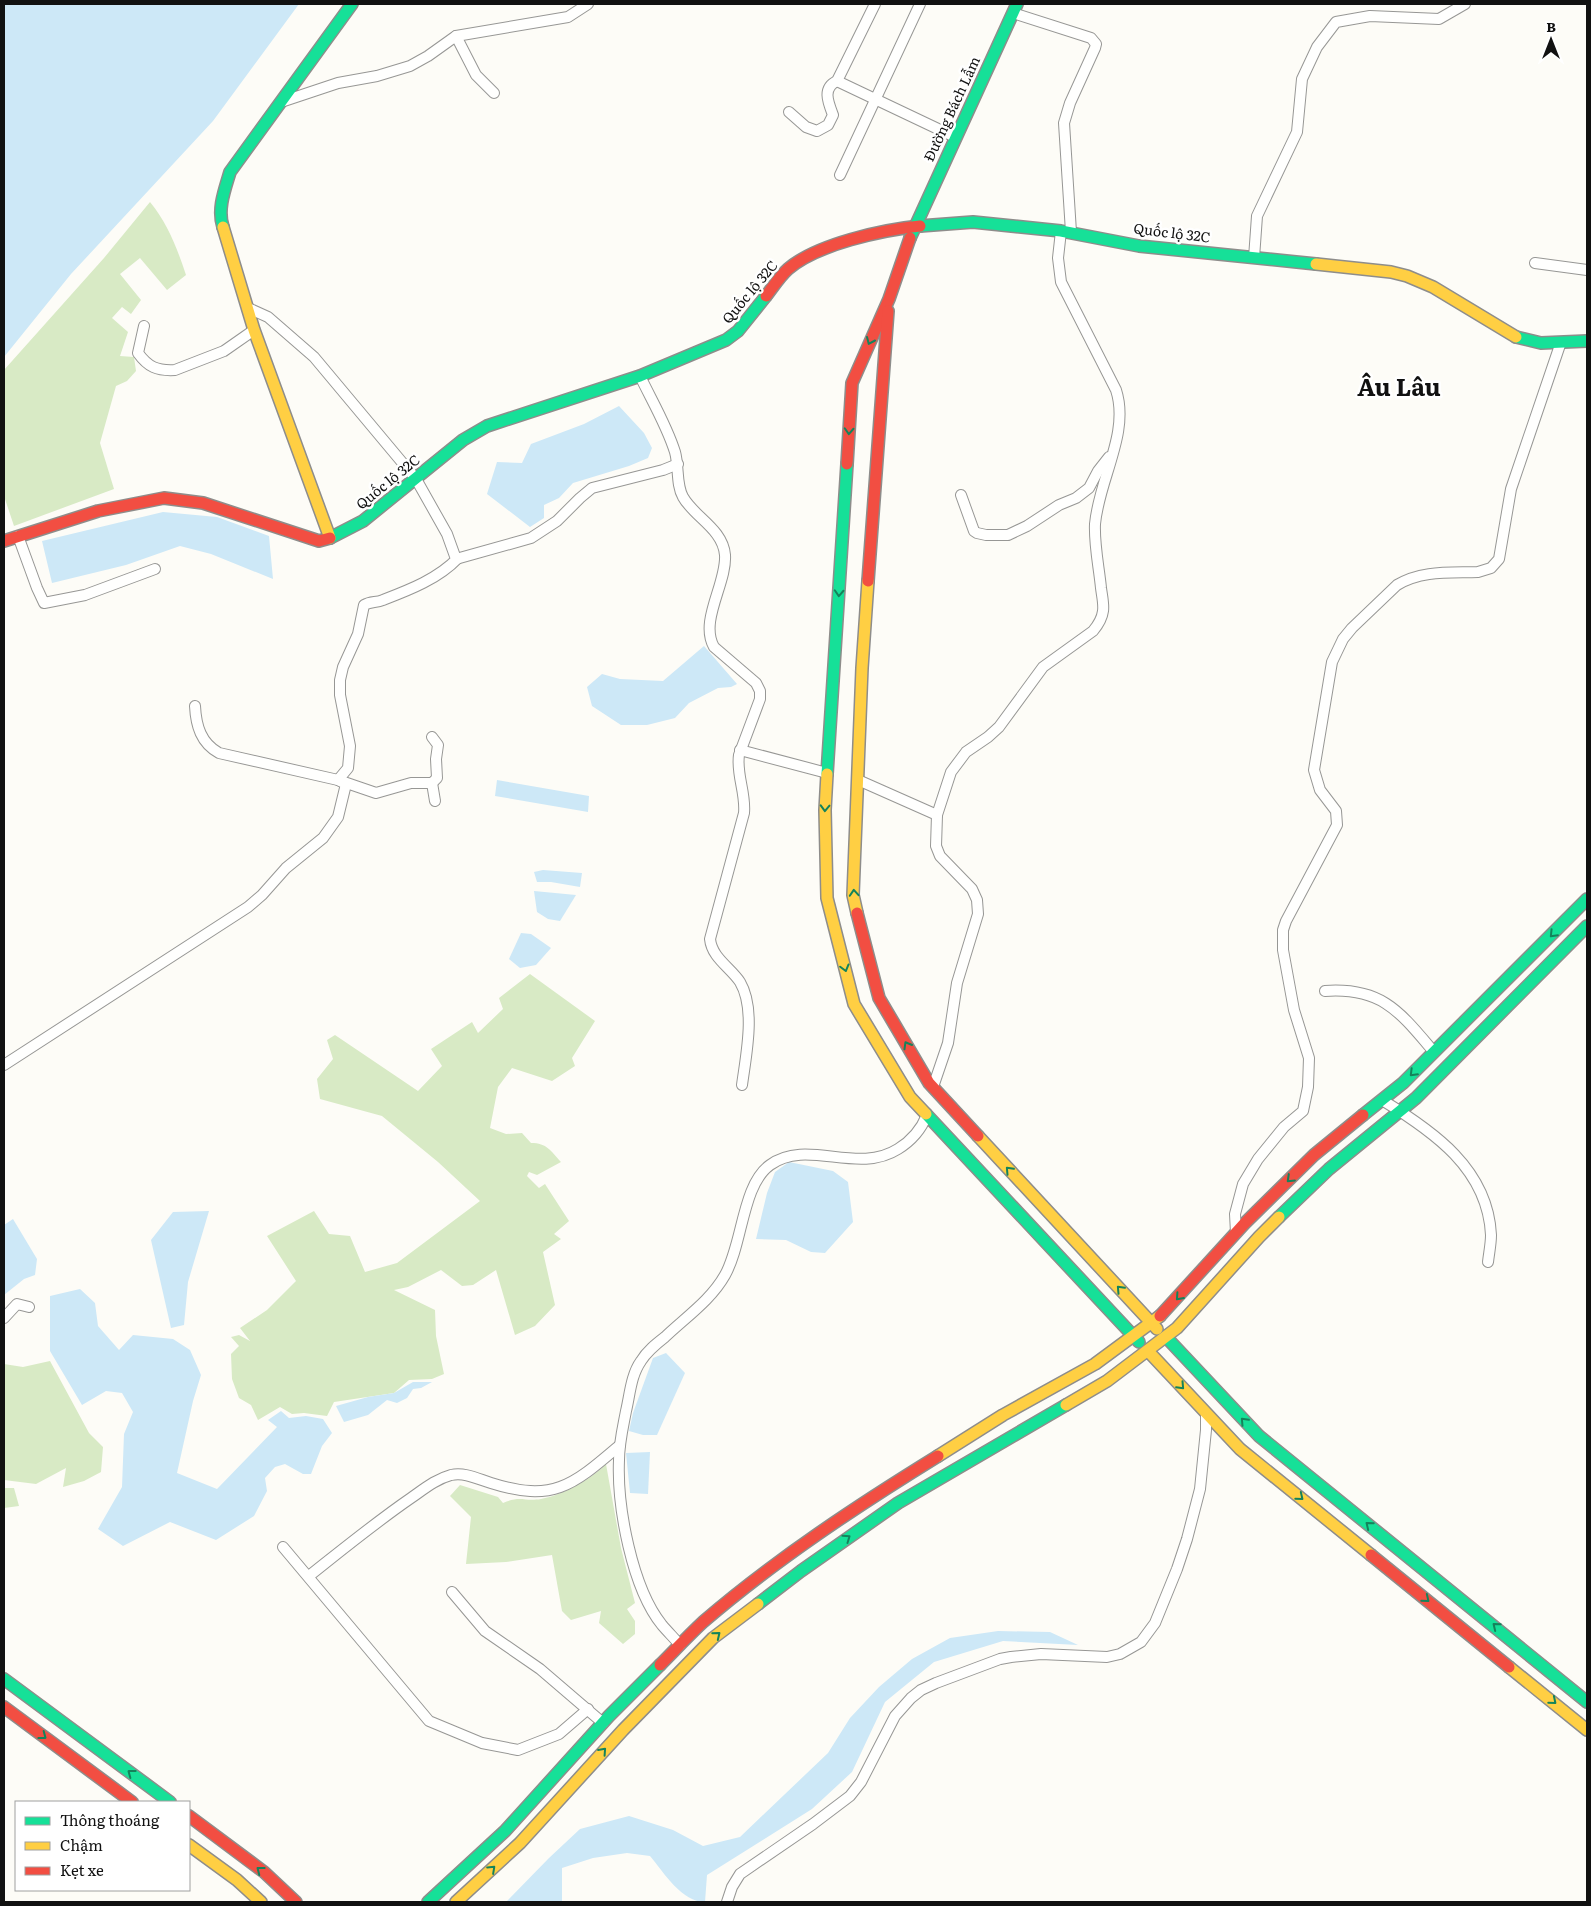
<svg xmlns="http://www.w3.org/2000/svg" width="1591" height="1906" font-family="Literata,serif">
  <rect width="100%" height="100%" fill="#fdfcf7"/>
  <!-- forest -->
  <g fill="#d8eac5">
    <path d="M150,202c18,22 27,46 36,73l-19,15 -27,-32 -20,16 21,26 -10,14 -9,-7 -10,11 16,14 -8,24 14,1 2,14 -9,10 -11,5 -16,57 14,46 -100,37 -10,-30v-126l100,-112z"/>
    <path d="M530,974l65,47 -23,37 3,8 -23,15 -40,-13 -14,19 -8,41 16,6 16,-1 9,10c16,0 20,8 30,19l-24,13 -8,-3 -2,4 12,12 6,-4 24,37 -15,13 7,5 -18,13 12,53 -20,21 -20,9 -19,-65 -23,15 -11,1 -21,-16 -33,17 -14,3 41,20 1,26 8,38 -12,5 -23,1 -15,13 -60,9 -7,14 -23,-3 -12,1 -12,-7 -22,13 -7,-15 -12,-7 -7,-19 -1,-25 8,-8 -8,-9 8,-2 11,6 -10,-13 27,-18 29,-29 -29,-45 47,-25 15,23 21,2 15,36 32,-9 83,-62 -42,-39 -56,-46 -62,-17 -3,-20 16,-20 -6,-19 8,-5 83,56 24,-25 -11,-17 41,-27 6,11 25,-24 -4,-11z"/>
    <polygon points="50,1361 89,1433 103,1447 101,1472 84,1481 63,1487 66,1468 36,1484 4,1480 4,1364 23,1367"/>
    <path d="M606,1464l15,84 14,55 -8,6 8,12v13l-12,10 -24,-21 2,-12 -30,9 -9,-9 -10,-56 -46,7 -40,2 5,-47 -21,-21 10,-11 38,12 5,6c18,-8 21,-1 38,-4 22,-4 49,-19 65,-35z"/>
    <polygon points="4,1488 14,1488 19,1506 4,1508"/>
  </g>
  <!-- water -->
  <g fill="#cde8f7">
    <polygon points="4,4 299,4 213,121 71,274 4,357"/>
    <polygon points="619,406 644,433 652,448 648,458 629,466 573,483 559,498 544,505 544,518 530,527 487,494 497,462 522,463 531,444 584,424"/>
    <polygon points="163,512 217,517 269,536 273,579 211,554 180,546 126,565 52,583 42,541"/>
    <polygon points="704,646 737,684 731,687 718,688 689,703 675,718 647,725 621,725 592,706 587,687 602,674 620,679 663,681"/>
    <polygon points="497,780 589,796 588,812 495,796"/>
    <polygon points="543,870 582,873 580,887 551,882 537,882 534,872"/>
    <polygon points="534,891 576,895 560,921 548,919 537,912"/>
    <polygon points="521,933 531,934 551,948 536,965 520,968 509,959"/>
    <polygon points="789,1162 833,1171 848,1182 853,1222 825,1253 811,1252 786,1240 756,1239 767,1193 775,1172"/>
    <polygon points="209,1211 188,1282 184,1325 171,1328 151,1240 173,1212"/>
    <polygon points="13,1219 37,1259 35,1275 24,1279 4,1295 4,1225"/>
    <polygon points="80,1289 95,1303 98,1326 119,1350 133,1335 173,1339 190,1350 201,1375 193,1401 177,1473 217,1489 277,1427 268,1420 281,1411 289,1418 306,1416 323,1419 332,1433 322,1446 311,1474 303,1474 285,1464 275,1467 265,1478 267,1491 254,1516 216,1540 170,1522 123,1546 98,1529 122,1487 124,1434 133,1412 122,1393 106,1391 82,1405 50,1351 50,1296"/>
    <polygon points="666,1353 685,1373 657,1435 643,1435 629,1431 633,1413 653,1358"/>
    <polygon points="413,1382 432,1382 421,1388 413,1389 407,1398 397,1403 387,1400 368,1415 344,1422 336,1406 368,1397 394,1393"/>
    <polygon points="650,1452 648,1494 630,1493 626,1453"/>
    <path d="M998,1631l52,1 28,13 -75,-4 -69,21 -49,40 -33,70 -40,37 -105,66 -2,27c-23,0 -41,-29 -55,-46l-23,-3 -34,5 -31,10v34h-56l43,-44 31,-29 49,-13 44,14 30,16 37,-9 88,-84 22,-35 29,-31 33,-28 38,-21z"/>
  </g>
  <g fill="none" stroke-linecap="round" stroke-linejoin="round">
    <!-- street casing -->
    <g stroke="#979795" stroke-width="12">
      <g id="street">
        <polyline points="1013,13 1091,38 1096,44 1095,48 1070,103 1064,123 1071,232"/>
        <polyline points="456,36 476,75 494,93"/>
        <polyline points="837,81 955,137"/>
        <polyline points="281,102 338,83 377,76 410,66 428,56 456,36 568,17 588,4"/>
        <path d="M789,112l17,15 11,4 11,-6 5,-10c-5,-13 -11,-27 4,-34l38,-77"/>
        <polyline points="840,175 920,4"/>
        <polyline points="1254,258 1257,216 1297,132 1302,79 1317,47 1336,22 1370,16 1439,19 1465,4"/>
        <polyline points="1535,263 1587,270"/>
        <path d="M144,326l-6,27c10,14 19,18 37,17l49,-19 30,-21"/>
        <path d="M640,376c12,25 27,50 35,76 4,14 1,33 8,45 11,20 40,32 42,58 2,28 -26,66 -11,92l42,36 4,8v8l-21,56c-3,19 7,38 5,58l-34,126c2,19 20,28 30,43 16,27 6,73 2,103"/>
        <polyline points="961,495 974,531 977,533 986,535 1008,535 1027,526 1059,505 1076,498 1089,488 1098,471 1109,457"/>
        <polyline points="18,536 37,588 44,603 85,595 155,569"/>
        <polyline points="456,559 531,538 557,521 580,498 592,488 663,470 678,464"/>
        <path d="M195,706c1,20 6,37 24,47l119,27 38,13 35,-10h21l5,-5 -1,-19 2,-14 -6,-8"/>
        <polyline points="740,750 827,773"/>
        <polyline points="858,780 937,815"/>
        <polyline points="432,783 435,801"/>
        <path d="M1325,991c57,-4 75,21 109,61"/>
        <path d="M4,1065l244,-158 14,-12 24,-27 37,-30 15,-21 8,-33 -8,-4 10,-12 2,-22 -10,-51v-15l3,-13 15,-33 6,-29c7,-4 12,-2 19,-5 26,-10 55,-21 75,-42l-2,1 -9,-25 -31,-55 -102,-122 -46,-40 -20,-9"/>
        <path d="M933,1087l15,-44 9,-60 21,-69 -1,-14 -5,-11 -32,-33 -4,-10 1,-31 14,-43 15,-20 22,-15 11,-10 44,-60 50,-36c5,-6 9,-12 10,-20 1,-7 -1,-15 -2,-23 -2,-21 -7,-43 -6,-64 4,-45 35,-91 21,-134l-55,-108 -3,-24 3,-27"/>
        <path d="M1382,1100c51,31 106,69 109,135 0,9 -2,18 -3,27"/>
        <path d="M1236,1233l-1,-19 8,-30 15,-25 26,-32 19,-16 5,-24 1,-29 -15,-48 -11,-60v-20l3,-9 51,-96 -1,-14 -16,-21 -6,-20 18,-108 11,-23 9,-11 45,-43c25,-15 53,-12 81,-13l13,-4 8,-9 12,-70 50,-147"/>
        <polyline points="4,1318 17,1304 29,1307"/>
        <polyline points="283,1547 429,1721 482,1743 518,1750 559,1734 588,1709"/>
        <path d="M309,1576c34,-27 67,-54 102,-78 13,-9 25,-19 40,-23 14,-3 27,4 40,8 63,20 82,2 129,-38"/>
        <polyline points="452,1592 485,1631 540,1669 603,1723"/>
        <path d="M680,1645c-6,-7 -12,-13 -18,-20 -30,-37 -45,-118 -43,-165 0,-17 4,-33 7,-49 4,-17 5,-36 15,-50 6,-10 15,-17 24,-24 21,-20 46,-37 60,-62 18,-32 17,-90 45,-110 37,-27 87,10 128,-16 13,-8 23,-19 29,-34"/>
        <polyline points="727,1902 732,1887 740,1874 813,1824 850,1796 861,1782 895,1716 911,1698 921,1690 936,1683 1000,1659 1011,1657 1041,1654 1107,1657 1120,1654 1141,1642 1155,1623 1177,1569 1187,1539 1200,1489 1206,1430 1206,1413"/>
      </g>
    </g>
    <!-- fast casing -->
    <g stroke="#8e8d8b" stroke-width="14">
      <g id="fast">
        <polyline points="920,226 973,222 1061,231 1139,246 1316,264"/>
        <path d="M223,227c-6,-18 2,-38 7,-55l122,-168"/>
        <polyline points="910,238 1017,4"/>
        <polyline points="1516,337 1541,343 1587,341"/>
        <polyline points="330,538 363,521 463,440 487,426 640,376 726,340 738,331 766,296"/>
        <polyline points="827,774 847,464"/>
        <polyline points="926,1114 1139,1342"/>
        <polyline points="1363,1115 1403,1083 1587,899"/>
        <polyline points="1279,1217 1329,1169 1416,1098 1587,926"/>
        <polyline points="1166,1337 1259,1436 1587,1702"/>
        <polyline points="758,1604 801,1571 898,1503 1066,1405"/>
        <polyline points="4,1679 170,1802"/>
        <polyline points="428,1902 505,1831 609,1716 660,1665"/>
      </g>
    </g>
    <!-- slow casing -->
    <g stroke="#8e8d8b" stroke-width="14">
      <g id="slow">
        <polyline points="223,227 254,330 330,538"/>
        <polyline points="1316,264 1391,272 1407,276 1433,287 1516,337"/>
        <polyline points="827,774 825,810 827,898 854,1004 910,1097 926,1114"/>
        <polyline points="857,913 853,895 862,668 868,581"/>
        <polyline points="978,1136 1157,1329"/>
        <polyline points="1148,1351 1240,1449 1371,1555"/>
        <polyline points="1066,1405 1107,1381 1177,1328 1259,1237 1279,1217"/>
        <polyline points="938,1456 1003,1415 1095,1364 1160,1316"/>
        <polyline points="1509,1667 1587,1730"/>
        <polyline points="189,1845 237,1880 261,1902"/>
        <polyline points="456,1902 520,1843 623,1730 713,1638 758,1604"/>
      </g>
    </g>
    <!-- jam casing -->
    <g stroke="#8e8d8b" stroke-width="14">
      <g id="jam">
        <path d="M766,296c7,-9 14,-20 22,-27 29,-25 94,-39 132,-43"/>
        <polyline points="847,464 852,383 889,299 910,238"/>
        <polyline points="4,541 98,511 164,498 203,503 319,541 330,538"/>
        <polyline points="868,581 888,311"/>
        <polyline points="857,913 879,998 929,1083 978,1136"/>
        <polyline points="1160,1316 1244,1224 1314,1155 1363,1115"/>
        <polyline points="1371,1555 1509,1667"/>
        <path d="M660,1665c14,-14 28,-29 43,-43 72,-62 154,-116 235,-166"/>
        <polyline points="4,1707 132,1802"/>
        <polyline points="189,1816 264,1872 296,1902"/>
      </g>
    </g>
    <!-- street -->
    <use href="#street" stroke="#fffffe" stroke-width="10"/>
    <!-- fast -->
    <use href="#fast" stroke="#16e098" stroke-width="11"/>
    <!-- slow -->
    <use href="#slow" stroke="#ffcf43" stroke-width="11"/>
    <!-- jam -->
    <use href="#jam" stroke="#f24e42" stroke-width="11"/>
  </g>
  <!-- one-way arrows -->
  <defs><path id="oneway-chevron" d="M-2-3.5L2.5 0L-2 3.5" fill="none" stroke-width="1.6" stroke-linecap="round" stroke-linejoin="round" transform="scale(1.25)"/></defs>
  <g stroke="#14835b">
    <use href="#oneway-chevron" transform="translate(870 341) rotate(114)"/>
    <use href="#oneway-chevron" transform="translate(849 431) rotate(93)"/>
    <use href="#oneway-chevron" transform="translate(839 593) rotate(93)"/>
    <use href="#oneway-chevron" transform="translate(825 808) rotate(92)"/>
    <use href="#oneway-chevron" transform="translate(854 893) rotate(-94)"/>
    <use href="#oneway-chevron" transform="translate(1553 934) rotate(134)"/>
    <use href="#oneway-chevron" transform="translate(845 968) rotate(75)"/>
    <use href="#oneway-chevron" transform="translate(907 1045) rotate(-120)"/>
    <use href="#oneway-chevron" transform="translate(1413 1073) rotate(135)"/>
    <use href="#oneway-chevron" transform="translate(1009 1170) rotate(-133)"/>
    <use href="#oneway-chevron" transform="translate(1290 1179) rotate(136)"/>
    <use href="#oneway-chevron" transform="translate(1120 1289) rotate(-133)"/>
    <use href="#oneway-chevron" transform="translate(1179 1297) rotate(132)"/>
    <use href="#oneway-chevron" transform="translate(1181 1386) rotate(47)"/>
    <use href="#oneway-chevron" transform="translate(1244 1421) rotate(-133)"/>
    <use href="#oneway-chevron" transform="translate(1300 1497) rotate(39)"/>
    <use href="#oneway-chevron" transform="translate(1369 1525) rotate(-141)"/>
    <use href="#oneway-chevron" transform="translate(847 1538) rotate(-35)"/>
    <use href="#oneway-chevron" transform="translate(1426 1599) rotate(39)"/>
    <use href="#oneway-chevron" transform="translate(1496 1626) rotate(-141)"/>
    <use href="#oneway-chevron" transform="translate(717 1635) rotate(-39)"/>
    <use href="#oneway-chevron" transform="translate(1553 1701) rotate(40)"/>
    <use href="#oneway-chevron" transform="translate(43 1736) rotate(37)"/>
    <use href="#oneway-chevron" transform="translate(603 1751) rotate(-48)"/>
    <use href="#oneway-chevron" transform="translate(131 1773) rotate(-143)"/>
    <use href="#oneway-chevron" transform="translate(492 1869) rotate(-43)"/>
    <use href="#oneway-chevron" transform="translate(260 1870) rotate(-142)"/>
  </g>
  <g text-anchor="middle" stroke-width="5" stroke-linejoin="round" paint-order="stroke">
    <!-- street labels -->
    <g font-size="14" fill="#111" stroke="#fff">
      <text transform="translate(952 109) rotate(-65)" y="5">Đường Bách Lẫm</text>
      <text transform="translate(1172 233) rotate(7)" y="5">Quốc lộ 32C</text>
      <text transform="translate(750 292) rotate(-50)" y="5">Quốc lộ 32C</text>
      <text transform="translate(388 482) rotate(-39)" y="5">Quốc lộ 32C</text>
    </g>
    <!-- town labels -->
    <g font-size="24" font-weight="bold" fill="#111" stroke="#fff">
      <text x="1399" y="396">Âu Lâu</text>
    </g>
  </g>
  <!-- border -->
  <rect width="1591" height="1906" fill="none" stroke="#111111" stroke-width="10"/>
  <!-- legend -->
  <rect x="15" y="1801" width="175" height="90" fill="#ffffff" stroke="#a0a0a0"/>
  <rect x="25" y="1817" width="25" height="8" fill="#16e098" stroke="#a0a0a0"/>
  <text x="60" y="1826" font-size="15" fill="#111111">Thông thoáng</text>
  <rect x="25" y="1842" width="25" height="8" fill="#ffcf43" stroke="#a0a0a0"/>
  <text x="60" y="1851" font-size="15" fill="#111111">Chậm</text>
  <rect x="25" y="1867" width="25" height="8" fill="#f24e42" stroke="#a0a0a0"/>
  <text x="60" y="1876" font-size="15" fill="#111111">Kẹt xe</text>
  <!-- north arrow -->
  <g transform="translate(1551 40)" stroke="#ffffff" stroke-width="4" paint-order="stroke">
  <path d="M0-4L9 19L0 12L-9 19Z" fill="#111111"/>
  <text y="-8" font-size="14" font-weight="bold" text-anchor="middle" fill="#111111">B</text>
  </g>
</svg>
